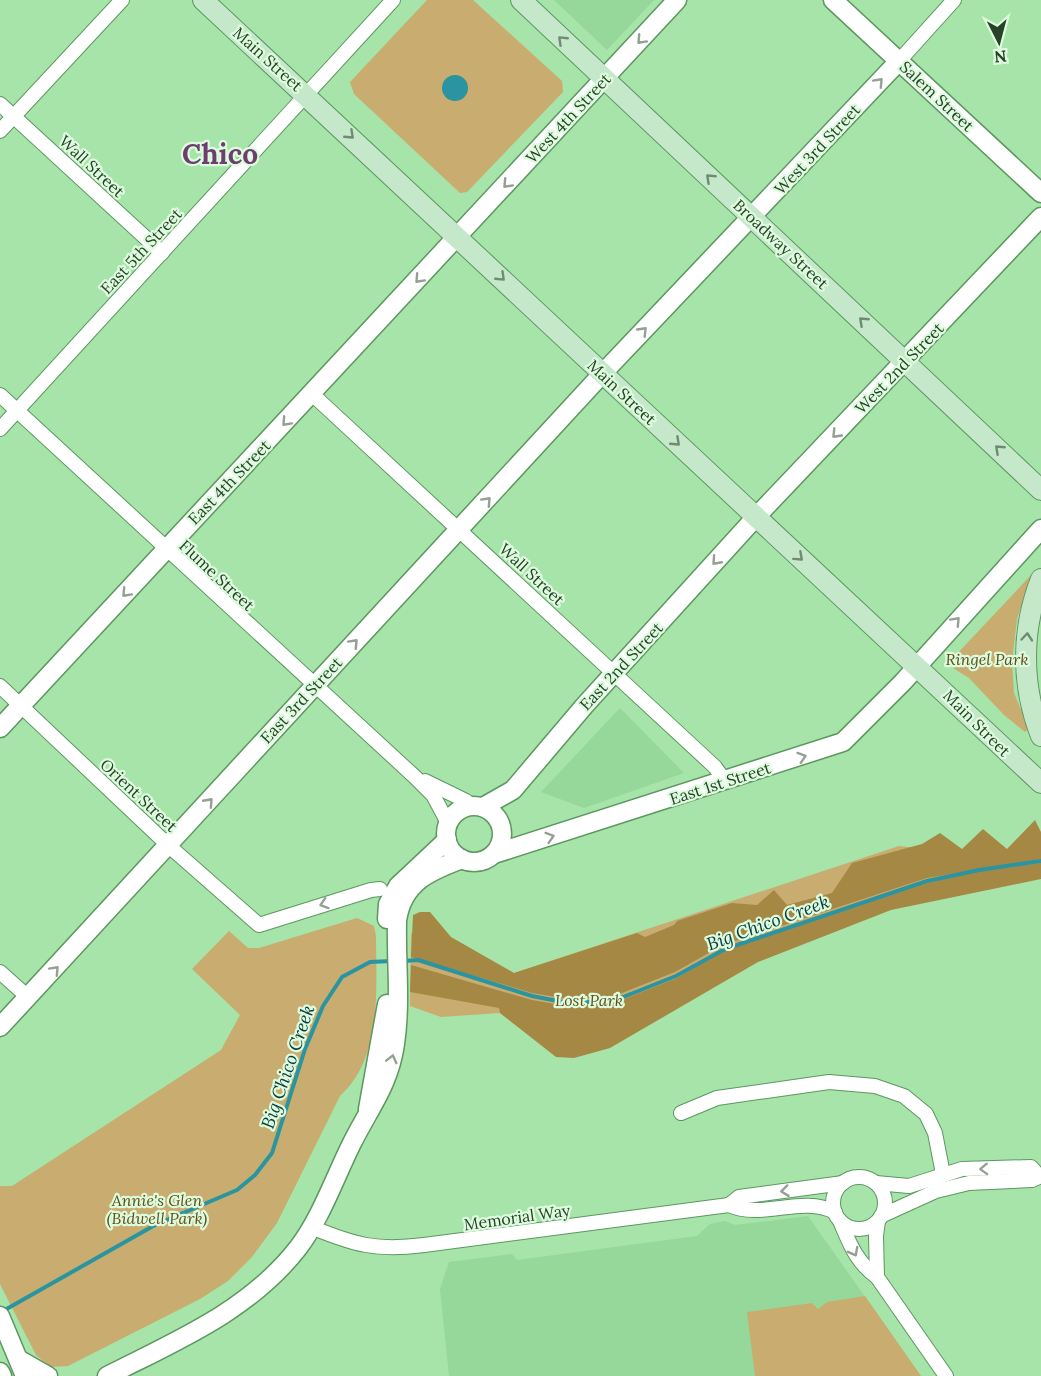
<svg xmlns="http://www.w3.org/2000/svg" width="1041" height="1376" font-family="Lora,serif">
  <rect width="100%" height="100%" fill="#a6e4a9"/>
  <!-- built -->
  <g fill="#96d899">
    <polygon points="554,0 654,0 607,50"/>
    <polygon points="620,708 684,773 584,808 541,792"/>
    <polygon points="808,1216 921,1376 449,1376 440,1289 449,1262 512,1254 517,1260 697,1236 710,1224 725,1221 735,1225"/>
  </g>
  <!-- green -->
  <g fill="#c9ac6f">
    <polygon points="427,0 473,0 562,81 563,92 467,192 460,193 354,94 350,82"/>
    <polygon points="1032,574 1017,619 1012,661 1014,693 1029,729 1025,732 1004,715 969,678 953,668 956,665 955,656"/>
    <polygon points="1041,844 1041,878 890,908 756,960 556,1056 500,1013 441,1017 410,1006 411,933 429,926 514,973 899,846 962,853 992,852"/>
    <path d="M357,918l17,8 2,10c0,52 7,121 -36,160l-63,127 -25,34 -24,24 -28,18 -132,67 -18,1 -14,-12 -36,-71v-98h12l209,-136 19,-35 -48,-46 37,-38 19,17h11z"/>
    <polygon points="865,1296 921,1376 755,1376 747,1312 812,1303 818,1309 827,1302"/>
  </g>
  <!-- forest -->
  <g fill="#a68845">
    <polygon points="1035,820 1041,832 1041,859 927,878 723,945 675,972 612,997 568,999 532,993 411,957 413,915 420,912 430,912 451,937 514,973 637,933 645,937 674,925 677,921 732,903 757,905 774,890 787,905 832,893 852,863 922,844 940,833 962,849 983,829 1007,849"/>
    <polygon points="1041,863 1041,879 891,910 758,962 610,1048 574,1058 556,1057 500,1013 499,1008 410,992 411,965 532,1000 567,1006 614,1003 677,978 725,950 927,883 979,871"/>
  </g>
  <!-- water -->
  <circle fill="#2a94a0" cx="455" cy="88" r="13"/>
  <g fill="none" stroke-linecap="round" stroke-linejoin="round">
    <!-- stream -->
    <g stroke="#2a94a0" stroke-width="4">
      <polyline points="403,961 418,960 532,996 568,1003 613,1001 676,976 725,949 927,881 979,870 1041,861"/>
      <polyline points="3,1311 155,1225 237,1190 255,1175 272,1153 305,1049 323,1006 342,977 370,962 392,961"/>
    </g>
    <!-- minor casing -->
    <g stroke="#5c9760" stroke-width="16">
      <g id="minor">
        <polyline points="899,61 954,0"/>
        <polyline points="0,104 162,253"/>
        <polyline points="0,131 122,0"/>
        <polyline points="312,394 715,767 725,781"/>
        <polyline points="0,395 415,777 433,795 448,823"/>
        <polyline points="0,429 393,0"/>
        <polyline points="0,686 169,846 259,925 371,890 380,889"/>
        <polyline points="425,781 466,801 471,806"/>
        <polyline points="0,972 29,998"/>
        <polyline points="681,1113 717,1098 829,1082 875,1086 904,1096 926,1114 935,1133 943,1174"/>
        <circle cx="859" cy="1203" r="26"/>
        <polyline points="876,1183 909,1186 962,1169 1031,1167 1039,1176"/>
        <polyline points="729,1205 739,1197 843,1183"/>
        <polyline points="881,1216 936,1191 969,1183 1032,1180 1041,1176"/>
        <path d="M840,1221c10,23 16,41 37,56l69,99"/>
        <path d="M311,1227c44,18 65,24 113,18l305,-40c34,15 72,-10 106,7"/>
        <polyline points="877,1277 876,1236 878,1221"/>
      </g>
    </g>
    <!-- tertiary casing -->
    <g stroke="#5c9760" stroke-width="21">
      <g id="tertiary">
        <polyline points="833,0 1041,193"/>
        <polyline points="0,728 677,0"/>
        <circle cx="474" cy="834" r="28"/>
        <polyline points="483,807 513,790 585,705 755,518 1041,217"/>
        <polyline points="494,854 843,742 903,682 1041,529"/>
        <polyline points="387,919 388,904 398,886 447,840"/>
        <polyline points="0,1027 603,373 899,61"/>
        <polyline points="368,1109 387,1004"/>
        <polyline points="0,1316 25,1376"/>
        <polyline points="20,1360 48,1376"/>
        <polyline points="0,1372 2,1376"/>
        <path d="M107,1376c69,-35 142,-65 191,-128 23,-30 37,-71 54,-105 18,-36 37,-58 43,-99 6,-40 1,-83 2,-123 5,-39 33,-50 65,-62"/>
      </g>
    </g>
    <!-- secondary casing -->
    <g stroke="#5c9760" stroke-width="22">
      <g id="secondary">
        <polyline points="203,0 1041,783"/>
        <polyline points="521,0 1041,490"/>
        <path d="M1041,579c-20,51 -20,106 0,157"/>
      </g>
    </g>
    <!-- minor -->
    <use href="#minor" stroke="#fff" stroke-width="14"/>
    <!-- tertiary -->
    <use href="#tertiary" stroke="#fff" stroke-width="18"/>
    <!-- secondary -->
    <use href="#secondary" stroke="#c5e8ca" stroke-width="20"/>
  </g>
  <!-- one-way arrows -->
  <defs><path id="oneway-chevron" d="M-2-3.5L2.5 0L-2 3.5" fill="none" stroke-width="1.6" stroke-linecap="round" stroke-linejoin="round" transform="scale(1.5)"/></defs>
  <g stroke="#6f8c71">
    <use href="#oneway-chevron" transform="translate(562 40) rotate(-136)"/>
    <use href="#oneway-chevron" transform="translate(350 135) rotate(43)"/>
    <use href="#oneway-chevron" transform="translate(710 178) rotate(-137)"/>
    <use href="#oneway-chevron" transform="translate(501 277) rotate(44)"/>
    <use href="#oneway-chevron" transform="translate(863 321) rotate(-137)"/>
    <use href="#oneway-chevron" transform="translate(676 442) rotate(43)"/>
    <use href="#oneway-chevron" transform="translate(999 449) rotate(-137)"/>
    <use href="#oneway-chevron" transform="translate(799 557) rotate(42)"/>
    <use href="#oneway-chevron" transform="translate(1027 637) rotate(-85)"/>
  </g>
  <g stroke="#94a094">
    <use href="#oneway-chevron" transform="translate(641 40) rotate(133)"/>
    <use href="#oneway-chevron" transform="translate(879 82) rotate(-47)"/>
    <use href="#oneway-chevron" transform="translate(507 184) rotate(133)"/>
    <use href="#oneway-chevron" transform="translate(419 279) rotate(133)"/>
    <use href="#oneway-chevron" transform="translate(643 331) rotate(-46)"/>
    <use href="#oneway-chevron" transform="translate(286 422) rotate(133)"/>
    <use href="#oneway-chevron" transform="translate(836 434) rotate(134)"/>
    <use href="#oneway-chevron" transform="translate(487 501) rotate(-47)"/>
    <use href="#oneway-chevron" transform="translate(716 561) rotate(132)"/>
    <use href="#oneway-chevron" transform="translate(126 593) rotate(133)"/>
    <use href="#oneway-chevron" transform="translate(956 621) rotate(-47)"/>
    <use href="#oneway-chevron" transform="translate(354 643) rotate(-47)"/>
    <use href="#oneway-chevron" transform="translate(802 757) rotate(-18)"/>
    <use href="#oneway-chevron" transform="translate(209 802) rotate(-48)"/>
    <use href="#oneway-chevron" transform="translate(550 837) rotate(-17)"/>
    <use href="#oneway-chevron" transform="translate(324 904) rotate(162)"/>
    <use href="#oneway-chevron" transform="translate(55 970) rotate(-47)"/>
    <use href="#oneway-chevron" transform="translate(392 1059) rotate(-76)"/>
    <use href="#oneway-chevron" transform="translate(984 1169) rotate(178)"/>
    <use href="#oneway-chevron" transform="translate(785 1191) rotate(173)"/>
    <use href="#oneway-chevron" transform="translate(854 1252) rotate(62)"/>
  </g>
  <g text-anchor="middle" stroke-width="4.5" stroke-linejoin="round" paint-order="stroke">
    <!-- street labels -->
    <g font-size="16" fill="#284129" stroke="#ddfcde">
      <text transform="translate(268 59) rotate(42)" y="6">Main Street</text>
      <text transform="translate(937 96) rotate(43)" y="6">Salem Street</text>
      <text transform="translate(568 118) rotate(-47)" y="6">West 4th Street</text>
      <text transform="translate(817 149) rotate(-47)" y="6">West 3rd Street</text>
      <text transform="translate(92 166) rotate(43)" y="6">Wall Street</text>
      <text transform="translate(781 244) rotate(43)" y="6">Broadway Street</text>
      <text transform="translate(141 251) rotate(-47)" y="6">East 5th Street</text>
      <text transform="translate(899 368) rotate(-46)" y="6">West 2nd Street</text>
      <text transform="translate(622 392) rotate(43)" y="6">Main Street</text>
      <text transform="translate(229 482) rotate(-46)" y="6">East 4th Street</text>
      <text transform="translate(532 574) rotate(43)" y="6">Wall Street</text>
      <text transform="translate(217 575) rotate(43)" y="6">Flume Street</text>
      <text transform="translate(621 666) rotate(-47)" y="6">East 2nd Street</text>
      <text transform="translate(301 700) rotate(-47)" y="6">East 3rd Street</text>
      <text transform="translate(977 723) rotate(45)" y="6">Main Street</text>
      <text transform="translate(720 783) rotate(-18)" y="6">East 1st Street</text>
      <text transform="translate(139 795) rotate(43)" y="6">Orient Street</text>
      <text transform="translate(517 1217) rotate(-8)" y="6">Memorial Way</text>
    </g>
    <!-- park labels -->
    <g font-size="16" font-style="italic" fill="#634d19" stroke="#ddfcde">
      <text x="987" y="665">Ringel Park</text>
      <text x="589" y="1006">Lost Park</text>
      <text x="157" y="1206">Annie's Glen<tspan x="157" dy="18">(Bidwell Park)</tspan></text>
    </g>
    <!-- water labels -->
    <g font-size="18" font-style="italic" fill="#0b3b40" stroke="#ddfcde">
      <text transform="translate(768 923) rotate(-20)" y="6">Big Chico Creek</text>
      <text transform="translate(288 1067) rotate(-71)" y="6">Big Chico Creek</text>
    </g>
    <!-- town labels -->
    <g font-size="28" font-weight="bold" fill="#6f3e71" stroke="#ddfcde">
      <text x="220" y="164">Chico</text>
    </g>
  </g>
  <!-- north arrow -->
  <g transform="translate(999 42) rotate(174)" stroke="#ddfcde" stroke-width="4.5" paint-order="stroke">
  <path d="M0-4.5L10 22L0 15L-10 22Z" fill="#284129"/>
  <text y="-9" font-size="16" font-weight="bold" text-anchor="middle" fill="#284129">N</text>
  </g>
</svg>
